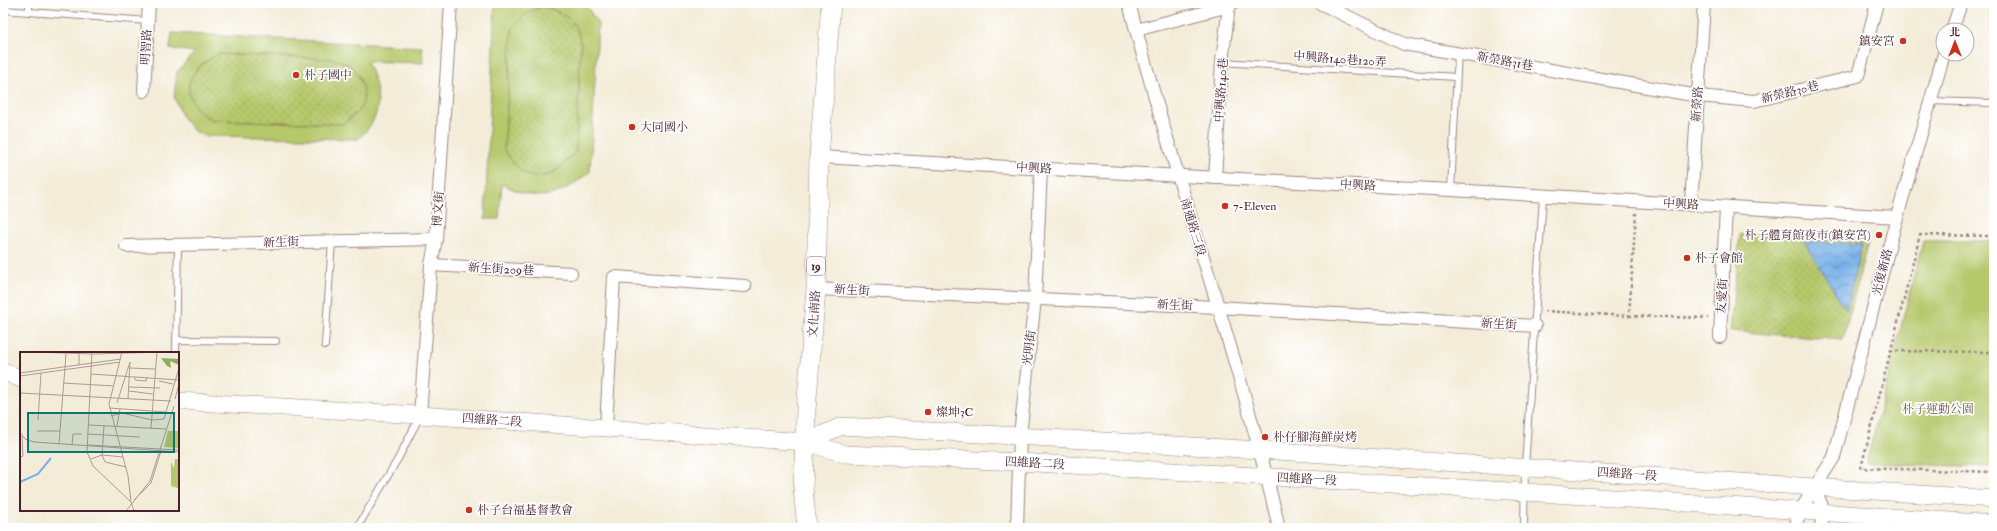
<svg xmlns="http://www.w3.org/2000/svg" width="1997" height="531" font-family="'IM FELL Double Pica','Noto Serif TC',serif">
  <defs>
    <pattern id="grass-dots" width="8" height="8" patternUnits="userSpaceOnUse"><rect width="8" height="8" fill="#b5c86b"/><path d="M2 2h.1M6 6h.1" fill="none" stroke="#9dab5d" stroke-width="1.8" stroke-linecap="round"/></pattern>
    <pattern id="water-waves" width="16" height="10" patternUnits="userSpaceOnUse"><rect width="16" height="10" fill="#79b2e9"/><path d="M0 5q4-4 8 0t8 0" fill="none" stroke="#6590bd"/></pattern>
  </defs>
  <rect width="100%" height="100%" fill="#fff"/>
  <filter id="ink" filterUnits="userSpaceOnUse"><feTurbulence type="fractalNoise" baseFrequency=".025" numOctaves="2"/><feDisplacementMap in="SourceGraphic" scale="8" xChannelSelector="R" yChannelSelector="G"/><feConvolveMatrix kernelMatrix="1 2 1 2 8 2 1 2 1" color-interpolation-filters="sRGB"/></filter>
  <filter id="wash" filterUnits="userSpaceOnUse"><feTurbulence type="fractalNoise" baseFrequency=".012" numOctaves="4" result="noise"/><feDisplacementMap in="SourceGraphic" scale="16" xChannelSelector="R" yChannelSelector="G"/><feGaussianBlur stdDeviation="0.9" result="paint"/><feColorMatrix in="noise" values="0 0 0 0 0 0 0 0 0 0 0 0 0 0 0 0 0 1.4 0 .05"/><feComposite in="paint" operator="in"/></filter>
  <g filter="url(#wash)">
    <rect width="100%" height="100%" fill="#f3ecd8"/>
    <!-- grass -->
    <g fill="url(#grass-dots)" stroke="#80744b">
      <path d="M545,6c23,12 29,10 36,37l-5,108c-28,32 -49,39 -72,-2l8,-121c9,-12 18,-19 33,-22z"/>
      <path d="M218,54l117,5c4,2 11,3 14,6 13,10 21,32 10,45 -4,5 -11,9 -16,14l-131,-4c-22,-12 -33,-34 -12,-54 5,-5 12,-8 18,-12z"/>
      <polygon points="1740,234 1868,242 1843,340 1730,331"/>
    </g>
    <!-- park -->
    <g fill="#b5c86b" stroke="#80744b" fill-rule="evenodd">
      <path d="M495,3h85l8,5 10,16 -8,148c-34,26 -49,32 -88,12l-3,35h-14zM545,6c23,12 29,10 36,37l-5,108c-27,33 -49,38 -72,-2l8,-120c9,-12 18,-20 33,-23z"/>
      <path d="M172,33l250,14 1,16 -57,-2c15,29 19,55 -8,78l-152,-3 -12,-5 -11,-13 -9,-21 3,-25 18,-20 -25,-3zM218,54l117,5c4,2 11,4 14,6 13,10 20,32 10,45 -4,5 -11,10 -16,14l-131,-4c-22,-12 -33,-34 -12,-54 5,-5 12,-8 18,-12z"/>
      <polygon points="1923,241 1994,241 1994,467 1866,463"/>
    </g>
    <!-- water -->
    <polygon fill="url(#water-waves)" stroke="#62688a" points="1804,241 1862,244 1846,310"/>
  </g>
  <g filter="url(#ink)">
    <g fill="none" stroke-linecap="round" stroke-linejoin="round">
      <!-- lane casing -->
      <g stroke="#9e8682" stroke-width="8">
        <g id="lane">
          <polyline points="3,10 148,21"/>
          <polyline points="29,12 29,3"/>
          <polyline points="1222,62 1456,77"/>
          <polyline points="1930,101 1994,103"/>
          <polyline points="1451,190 1458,52"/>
          <polyline points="176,340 276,341"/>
          <polyline points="325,345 332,241"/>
          <polyline points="176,353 178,245"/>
          <polyline points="357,528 399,457 420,416"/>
          <polyline points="1524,528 1525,467 1543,196"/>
        </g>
      </g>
      <!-- street casing -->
      <g stroke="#9e8682" stroke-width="14">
        <g id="street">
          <path d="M1129,3c45,176 109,348 150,525"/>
          <polyline points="1320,3 1404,44 1698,96 1754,101 1858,76 1877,3"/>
          <polyline points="1136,30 1229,6 1233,3"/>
          <polyline points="1952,30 1961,3"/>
          <polyline points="144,91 149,3"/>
          <polyline points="819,157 1451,190 1897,217"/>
          <polyline points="1215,178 1222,62 1229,6 1232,3"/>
          <polyline points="1691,205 1704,3"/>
          <polyline points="126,246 436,239"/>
          <polyline points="431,265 571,273"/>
          <polyline points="816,289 1217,307 1535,326"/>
          <polyline points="1720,337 1726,207"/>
          <polyline points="420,415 431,265 436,239 451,3"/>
          <polyline points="606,428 614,277 745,286"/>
          <polyline points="1814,487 1825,513 1820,528"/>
          <polyline points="1017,528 1020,435 1035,299 1041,169"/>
          <polyline points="1795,528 1800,511 1834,457 1897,217 1944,54"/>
        </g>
      </g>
      <!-- secondary casing -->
      <g stroke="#9e8682" stroke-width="18">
        <g id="secondary">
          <polyline points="3,371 21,379"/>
          <polyline points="178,401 420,415 805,442 845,454 1019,462 1525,492 1994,524"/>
          <polyline points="805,442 842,426 1261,450 1994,499"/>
        </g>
      </g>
      <!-- primary casing -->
      <g stroke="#9e8682" stroke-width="20">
        <polyline id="primary" points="807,528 803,489 806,410 816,289 819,157 831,3"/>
      </g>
      <!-- path -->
      <g stroke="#9e8682" stroke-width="2.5" stroke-dasharray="3 3" stroke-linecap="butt">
        <polyline points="1994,236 1920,235 1861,468 1994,472"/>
        <polyline points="1544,311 1629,316 1636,213"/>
        <polyline points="1629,316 1708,318"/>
        <polyline points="1890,351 1994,352"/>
      </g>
      <!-- lane -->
      <use href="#lane" stroke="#fff" stroke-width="6"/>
      <!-- street -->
      <use href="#street" stroke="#fff" stroke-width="12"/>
      <!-- secondary -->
      <use href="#secondary" stroke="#fff" stroke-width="17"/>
      <!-- primary -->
      <use href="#primary" stroke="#fff" stroke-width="19"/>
    </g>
  </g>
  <!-- markers -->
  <g fill="#c8321e" stroke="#fff" stroke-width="1.5">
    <circle cx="1903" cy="41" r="4"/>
    <circle cx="296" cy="75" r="4"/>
    <circle cx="632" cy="127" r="4"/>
    <circle cx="1225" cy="206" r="4"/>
    <circle cx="1879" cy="235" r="4"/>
    <circle cx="1687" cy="258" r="4"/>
    <circle cx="928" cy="412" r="4"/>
    <circle cx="1265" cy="437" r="4"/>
    <circle cx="469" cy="510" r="4"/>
  </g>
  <g text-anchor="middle" stroke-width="3.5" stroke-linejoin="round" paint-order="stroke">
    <!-- shield labels -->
    <rect fill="#fff" stroke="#80626b" stroke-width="1" x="807" y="257" width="18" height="18" rx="3"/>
    <g font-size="11" font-weight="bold" fill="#4a1f2b">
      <text x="816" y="270">19</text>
    </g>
    <!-- poi labels -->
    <g font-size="12" fill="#4a1f2b" stroke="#fff" text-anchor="start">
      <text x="1895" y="45" text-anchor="end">鎮安宮</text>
      <text x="304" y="79">朴子國中</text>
      <text x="640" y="131">大同國小</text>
      <text x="1233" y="210">7-Eleven</text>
      <text x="1871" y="239" text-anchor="end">朴子體育館夜市(鎮安宮)</text>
      <text x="1695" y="262">朴子會館</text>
      <text x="936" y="416">燦坤3C</text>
      <text x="1273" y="441">朴仔腳海鮮炭烤</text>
      <text x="477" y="514">朴子台福基督教會</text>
    </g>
    <!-- street labels -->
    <g font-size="12" fill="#4a1f2b" stroke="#fff">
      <text transform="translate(146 47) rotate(-87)" y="4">明智路</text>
      <text transform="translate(1340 59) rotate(4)" y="4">中興路140巷120弄</text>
      <text transform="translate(1505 61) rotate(10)" y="4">新榮路31巷</text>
      <text transform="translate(1221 90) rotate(-86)" y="4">中興路140巷</text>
      <text transform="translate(1790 92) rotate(-14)" y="4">新榮路30巷</text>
      <text transform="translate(1697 104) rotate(-86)" y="4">新榮路</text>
      <text transform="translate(1034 168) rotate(3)" y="4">中興路</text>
      <text transform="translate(1358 185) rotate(3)" y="4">中興路</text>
      <text transform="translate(1681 204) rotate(3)" y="4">中興路</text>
      <text transform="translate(438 209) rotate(-86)" y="4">博文街</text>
      <text transform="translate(1193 227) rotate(73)" y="4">南通路三段</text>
      <text transform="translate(281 242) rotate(-2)" y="4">新生街</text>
      <text transform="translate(501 269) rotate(3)" y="4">新生街209巷</text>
      <text transform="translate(1882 272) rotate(-75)" y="4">光復新路</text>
      <text transform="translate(852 290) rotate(3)" y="4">新生街</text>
      <text transform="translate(1722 296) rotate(-87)" y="4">友愛街</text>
      <text transform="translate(1175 305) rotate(2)" y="4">新生街</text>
      <text transform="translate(814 314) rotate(-86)" y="4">文化南路</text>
      <text transform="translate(1499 324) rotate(3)" y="4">新生街</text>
      <text transform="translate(1029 348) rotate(-83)" y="4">光明街</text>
      <text transform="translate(492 420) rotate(4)" y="4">四維路二段</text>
      <text transform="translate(1035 463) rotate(3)" y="4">四維路二段</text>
      <text transform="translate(1627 474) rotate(4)" y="4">四維路一段</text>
      <text transform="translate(1307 479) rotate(3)" y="4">四維路一段</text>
    </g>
    <!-- park labels -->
    <g font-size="12" fill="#6f5a41" stroke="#fff">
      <text x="1938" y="413">朴子運動公園</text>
    </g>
  </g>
  <!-- overview -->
  <g transform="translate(20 352)">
    <rect width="159" height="159" fill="#f3ecd8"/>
    <path d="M141,6l18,1v6l-9,-4 1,7 -4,-2z" fill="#90ac5f"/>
    <path d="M148,79h11v17l-15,-1zM155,107h4l-1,29 -7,-2v-24l3,6z" fill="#b5c86b"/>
    <path fill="none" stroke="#79b2e9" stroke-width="2" d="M0,130l18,-8 13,-16"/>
    <path fill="none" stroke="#af9a93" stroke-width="1" d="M12,0l61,2M59,0v13M72,0l-5,100 6,14 38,36 3,9M102,0l-13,52 19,72 3,25M73,2l72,-2M110,16l25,1M0,21l101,-14M71,22l88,6M0,24l100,-14M115,25v3l11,1 1,-4M139,29l14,3M43,31l51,3M109,35l31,1M109,39l24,3M0,41l151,8M108,47l2,-37M155,47l4,-15M97,51l13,-41M89,56l57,4M91,64l11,-3 30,7 12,-1 15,-51M18,68l3,-47M69,73l77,4M84,74l-2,29 3,7 21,5M97,74l3,-17M131,76l6,-76M17,79h23M0,80l5,7 9,3 145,10M67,82l53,3M39,92l7,-90M52,93l1,-11h9M68,93l91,5M0,105l3,-1 -1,-20M71,107l11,-4 21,2M114,148l17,-17 10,-32M106,159l24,-30 24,-75"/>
    <path fill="#0f766e" fill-opacity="0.15" stroke="#0f766e" stroke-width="2" d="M8,61h146v39h-146z"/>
    <rect width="159" height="159" fill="none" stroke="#4a1f2b" stroke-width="2"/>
  </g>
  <!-- margin -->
  <rect width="1997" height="531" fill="none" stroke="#fff" stroke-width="16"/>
  <!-- north arrow -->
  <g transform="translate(1955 42)"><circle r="19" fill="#ffffff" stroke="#b7a5aa"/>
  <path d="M0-3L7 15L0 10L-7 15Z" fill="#c8321e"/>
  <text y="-6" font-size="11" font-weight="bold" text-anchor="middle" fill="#4a1f2b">北</text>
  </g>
</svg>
